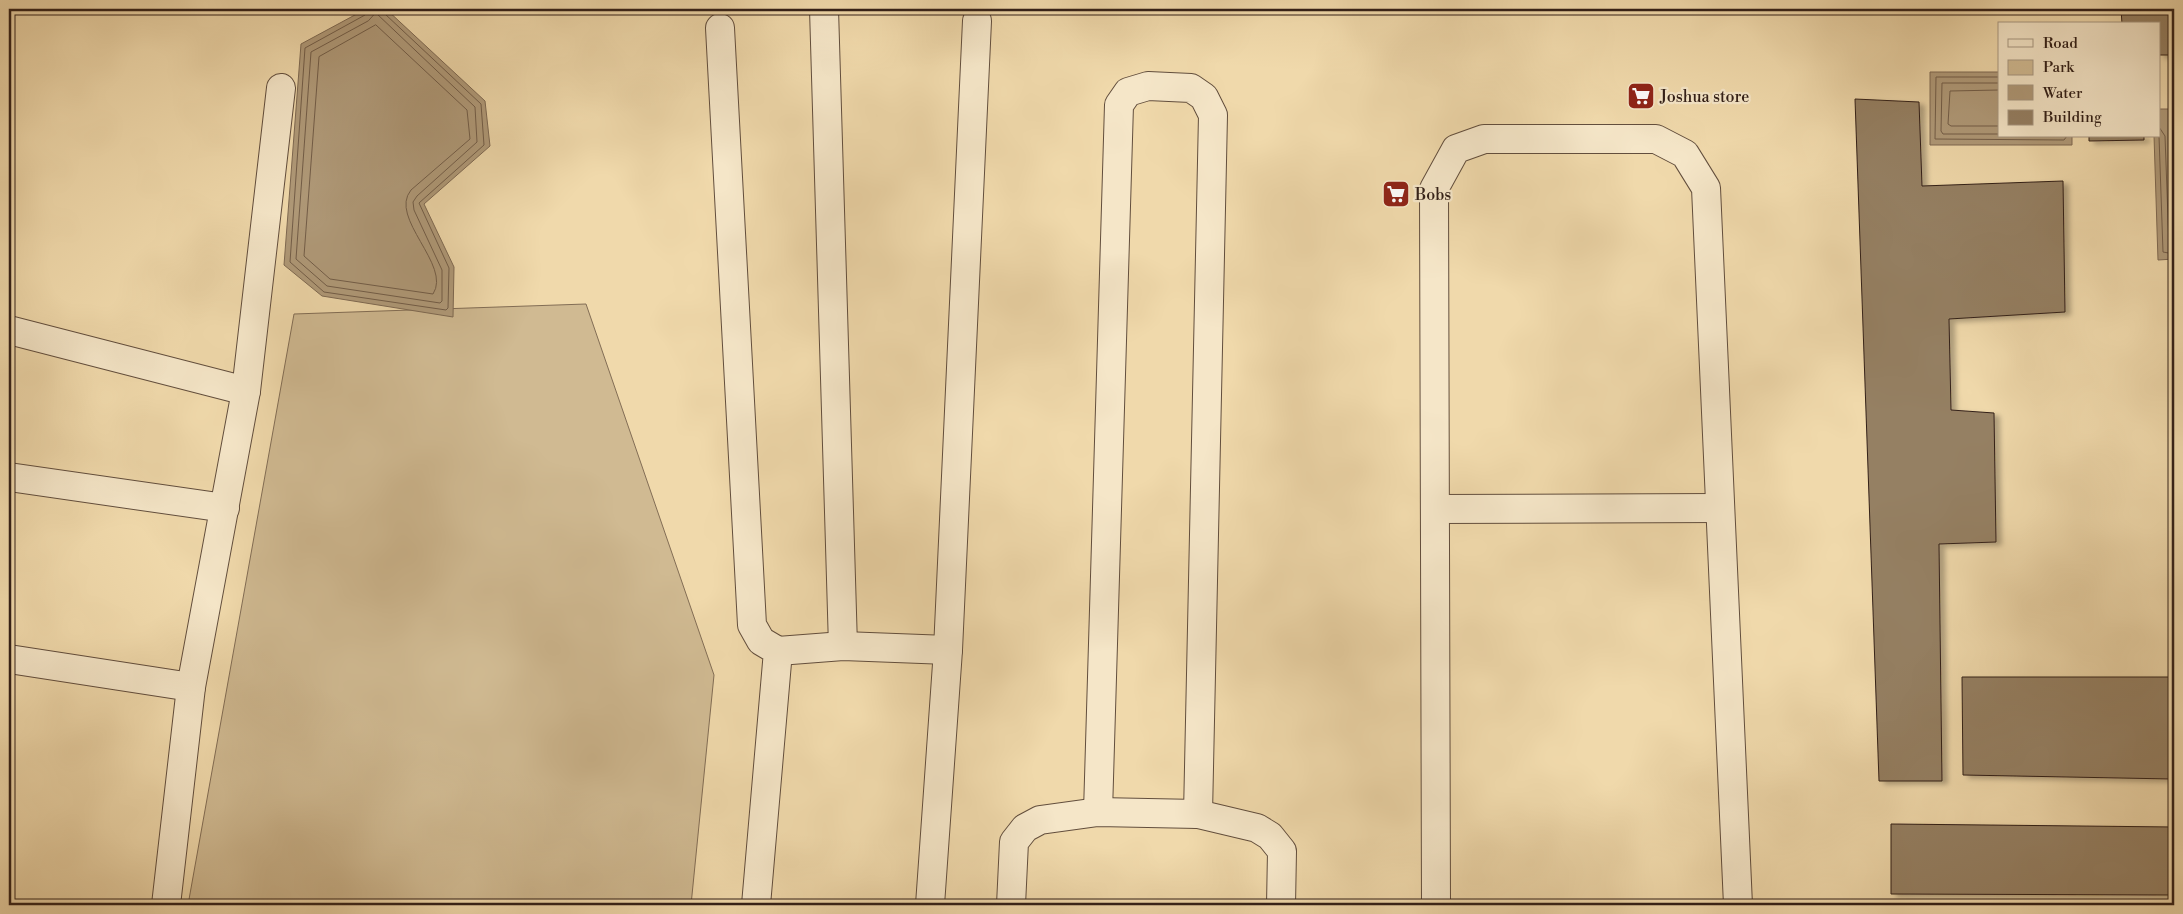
<svg xmlns="http://www.w3.org/2000/svg" width="2183" height="914" font-family="'Libre Bodoni',serif">
  <defs>
    <filter id="shadow"><feDropShadow dx="5.5" dy="3" stdDeviation="2.5" flood-color="#0004"/></filter>
  </defs>
  <rect width="100%" height="100%" fill="#f0d9ab"/>
  <filter id="stains"><feTurbulence type="fractalNoise" baseFrequency=".004" numOctaves="4"/><feColorMatrix values="0 0 0 0 .2 0 0 0 0 .09 0 0 0 0 .02 0 0 0 .5 -.17"/></filter>
  <radialGradient id="worn" r=".72"><stop offset=".6" stop-color="#630" stop-opacity="0"/><stop offset="1" stop-color="#630" stop-opacity=".3"/></radialGradient>
  <!-- green -->
  <polygon fill="#d0ba92" stroke="#826d55" points="586,304 714,675 691,905 188,905 294,314"/>
  <!-- water -->
  <g fill="#b09a79" stroke="#7e6952">
    <polygon points="366,9 386,9 485,101 490,146 424,204 454,267 453,317 322,296 284,265 301,44"/>
    <polygon points="1930,72 1999,72 1999,136 2072,136 2072,145 1930,145"/>
    <polygon points="2159,109 2174,109 2174,259 2158,260 2154,136 2159,136"/>
  </g>
  <g fill="none" stroke-linecap="round" stroke-linejoin="round">
    <!-- shore -->
    <g stroke="#725d48" stroke-width="1">
      <polyline points="367,9 365,15 305,48 290,262 324,292 446,310 448,308 449,268 419,203 484,145 481,104 385,14 383,9"/>
      <polygon points="376,13 475,107 477,142 417,196 413,202 414,210 442,270 442,301 440,303 327,286 296,259 311,52 368,21"/>
      <path d="M376,25l91,85 3,29 -59,51c-23,28 41,75 22,104l-103,-15 -26,-23 15,-199z"/>
      <polyline points="1999,77 1936,77 1935,139 2064,140 2067,136"/>
      <polyline points="1999,83 1942,83 1941,131 1943,134 1999,134"/>
      <polyline points="1999,90 1950,91 1948,124 1951,126 1999,126"/>
      <polyline points="2159,127 2165,136 2169,246 2174,248"/>
      <polyline points="2174,128 2171,130 2174,181"/>
      <polyline points="2159,136 2163,252 2174,254"/>
    </g>
  </g>
  <!-- building -->
  <g fill="#958064" stroke="#332018" filter="url(#shadow)">
    <polygon points="2121,9 2174,9 2174,55 2159,55 2159,24 2122,24"/>
    <polygon points="1855,99 1919,102 1922,186 2063,181 2065,312 1949,319 1951,410 1994,413 1996,542 1939,544 1942,781 1879,781"/>
    <polygon points="2089,136 2144,136 2144,140 2089,141"/>
    <polygon points="1962,677 2173,677 2172,779 1963,775"/>
    <polygon points="1891,824 2174,827 2174,895 1891,894"/>
    <polygon points="1994,902 1994,905 1914,905"/>
  </g>
  <g fill="none" stroke-linecap="round" stroke-linejoin="round">
    <!-- street casing -->
    <g stroke="#624e3d" stroke-width="30">
      <g id="street">
        <polyline points="824,9 843,646"/>
        <polyline points="720,28 752,625 761,641 778,651 756,905"/>
        <polyline points="9,330 246,391"/>
        <polyline points="9,477 225,508"/>
        <polyline points="1435,509 1720,508"/>
        <polyline points="778,651 843,646 948,650"/>
        <polyline points="9,659 191,687"/>
        <polyline points="1098,812 1119,105 1128,92 1148,86 1191,88 1204,97 1213,115 1198,814"/>
        <polyline points="166,905 191,687 246,391 281,88"/>
        <polyline points="930,905 948,650 977,21"/>
        <polyline points="1011,905 1014,842 1025,828 1040,820 1098,812 1198,814 1257,828 1270,836 1282,851 1281,905"/>
        <polyline points="1436,905 1434,189 1456,149 1484,139 1656,139 1685,154 1706,188 1738,905"/>
      </g>
    </g>
    <!-- street -->
    <use href="#street" stroke="#f5e6c8" stroke-width="28"/>
  </g>
  <!-- icons -->
  <defs>
    <g id="supermarket-square" transform="scale(1.4375)"><rect x="-9" y="-9" width="18" height="18" rx="4" fill="#8f2418" stroke="#f5e6c8"/><path d="M-6-5.5h2.5l.6 2H6L4.5 2H-2.5L-4.4-4H-6ZM-1.5 3.2a1.3 1.3 0 1 0 .1 0ZM3 3.2a1.3 1.3 0 1 0 .1 0Z" fill="#fff"/></g>
  </defs>
  <g fill-rule="evenodd">
    <use href="#supermarket-square" x="1641" y="96"/>
    <use href="#supermarket-square" x="1396" y="194"/>
  </g>
  <g text-anchor="middle" stroke-width="4.5" stroke-linejoin="round" paint-order="stroke">
    <!-- poi labels -->
    <g font-size="16" fill="#332018" stroke="#f5e6c8" text-anchor="start">
      <text x="1660" y="102">Joshua store</text>
      <text x="1415" y="200">Bobs</text>
    </g>
  </g>
  <!-- margin -->
  <rect width="2183" height="914" fill="none" stroke="#f0d9ab" stroke-width="30"/>
  <rect x="10" y="10" width="2163" height="894" fill="none" stroke="#332018" stroke-width="2.5"/>
  <rect x="15" y="15" width="2153" height="884" fill="none" stroke="#332018"/>
  <!-- legend -->
  <rect x="1998" y="22" width="162" height="115" fill="#f5e6c8" stroke="#a79782"/>
  <rect x="2008" y="39" width="25" height="8" fill="#f5e6c8" stroke="#a79782"/>
  <text x="2043" y="48" font-size="15" fill="#332018">Road</text>
  <rect x="2008" y="60" width="25" height="15" fill="#d0ba92" stroke="#a79782"/>
  <text x="2043" y="72" font-size="15" fill="#332018">Park</text>
  <rect x="2008" y="85" width="25" height="15" fill="#b09a79" stroke="#a79782"/>
  <text x="2043" y="98" font-size="15" fill="#332018">Water</text>
  <rect x="2008" y="110" width="25" height="15" fill="#958064" stroke="#a79782"/>
  <text x="2043" y="122" font-size="15" fill="#332018">Building</text>
  <rect width="100%" height="100%" filter="url(#stains)"/>
  <rect width="100%" height="100%" fill="url(#worn)"/>
</svg>
